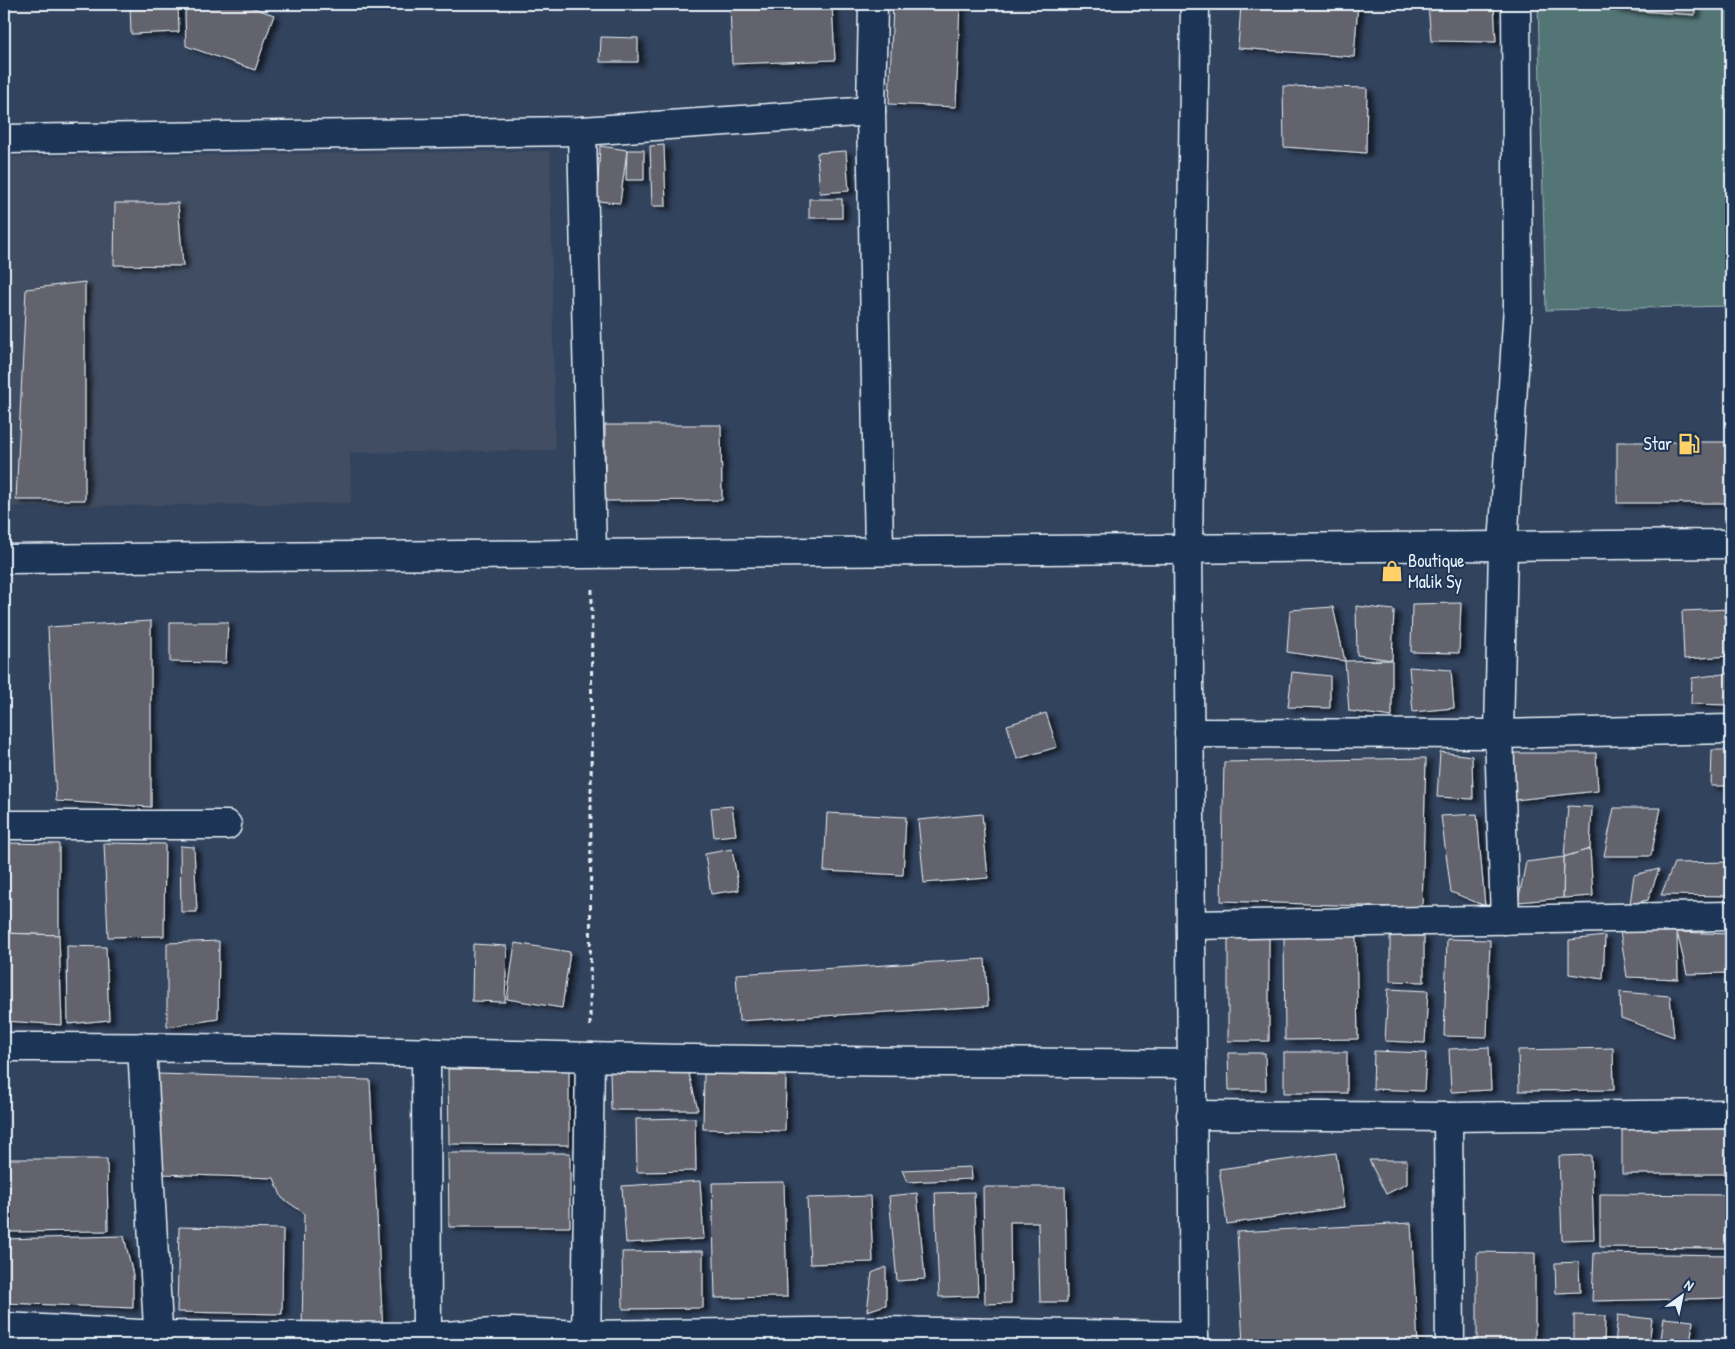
<svg xmlns="http://www.w3.org/2000/svg" width="1735" height="1349" font-family="'Patrick Hand',sans-serif">
  <defs>
    <filter id="shadow"><feDropShadow dx="5.5" dy="3" stdDeviation="2.5" flood-color="#0009"/></filter>
  </defs>
  <rect width="100%" height="100%" fill="#32435e"/>
  <filter id="ink" filterUnits="userSpaceOnUse"><feTurbulence type="fractalNoise" baseFrequency=".02" numOctaves="2"/><feDisplacementMap in="SourceGraphic" scale="10" xChannelSelector="R" yChannelSelector="G"/><feConvolveMatrix kernelMatrix="1 2 1 2 8 2 1 2 1" color-interpolation-filters="sRGB"/></filter>
  <g filter="url(#ink)">
    <!-- built -->
    <polygon fill="#414d62" points="550,151 555,450 350,453 351,503 4,507 4,157"/>
    <!-- green -->
    <polygon fill="#537576" stroke="#9eb3b7" points="1538,4 1731,4 1731,306 1546,310"/>
    <!-- building -->
    <g fill="#63636d" stroke="#e8f1f8" filter="url(#shadow)">
      <polygon points="130,4 178,4 179,32 131,34"/>
      <polygon points="188,4 242,4 274,15 255,70 186,46 185,13"/>
      <polygon points="730,4 832,4 835,60 732,64"/>
      <polygon points="893,4 960,4 956,107 889,104"/>
      <polygon points="1241,4 1358,4 1354,57 1238,48"/>
      <polygon points="1428,4 1494,4 1496,42 1431,41"/>
      <polygon points="1613,4 1695,4 1695,15 1613,9"/>
      <polygon points="601,37 638,38 638,62 600,62"/>
      <polygon points="1283,86 1367,88 1366,153 1284,147"/>
      <polygon points="664,145 666,206 652,206 650,146"/>
      <polygon points="600,146 627,150 620,203 597,201"/>
      <polygon points="627,150 644,150 644,180 626,180"/>
      <polygon points="846,151 849,191 820,193 817,153"/>
      <rect x="809" y="199" width="33" height="19"/>
      <polygon points="115,203 178,203 183,266 114,265"/>
      <polygon points="85,282 85,500 16,500 26,289"/>
      <polygon points="605,425 721,425 722,500 605,501"/>
      <rect x="1617" y="442" width="114" height="61"/>
      <polygon points="1461,603 1459,653 1411,652 1412,604"/>
      <polygon points="1356,606 1394,610 1392,660 1357,655"/>
      <polygon points="1333,607 1345,661 1287,652 1290,610"/>
      <polygon points="1731,609 1731,656 1684,659 1682,611"/>
      <polygon points="151,621 151,807 56,801 48,627"/>
      <polygon points="170,622 228,622 226,663 170,662"/>
      <polygon points="1392,660 1392,717 1349,711 1345,661"/>
      <polygon points="1409,667 1451,670 1454,708 1413,712"/>
      <polygon points="1292,672 1330,676 1330,708 1288,707"/>
      <polygon points="1731,673 1731,705 1691,704 1692,678"/>
      <polygon points="1046,713 1057,747 1017,759 1007,725"/>
      <polygon points="1712,750 1731,750 1731,786 1711,786"/>
      <polygon points="1440,752 1472,756 1473,799 1437,797"/>
      <polygon points="1500,753 1596,753 1598,791 1515,800"/>
      <polygon points="1426,758 1422,908 1221,901 1224,762"/>
      <polygon points="732,806 736,835 714,837 711,808"/>
      <polygon points="1568,806 1592,807 1590,849 1564,857"/>
      <polygon points="1614,808 1661,808 1651,856 1604,856"/>
      <polygon points="827,813 906,817 903,875 824,871"/>
      <polygon points="982,814 988,878 924,883 918,820"/>
      <polygon points="1477,814 1485,906 1451,892 1441,816"/>
      <polygon points="4,843 59,844 59,935 4,933"/>
      <polygon points="104,843 165,844 164,936 108,937"/>
      <polygon points="180,846 194,847 197,912 181,912"/>
      <polygon points="732,849 739,890 711,894 705,854"/>
      <polygon points="1590,849 1593,896 1563,898 1564,857"/>
      <polygon points="1564,857 1563,898 1518,902 1526,862"/>
      <polygon points="1731,862 1731,896 1661,895 1674,863"/>
      <polygon points="1659,869 1648,900 1630,904 1634,875"/>
      <polygon points="1620,931 1677,932 1678,979 1627,977"/>
      <polygon points="1677,932 1731,934 1731,973 1687,974"/>
      <polygon points="4,933 59,935 62,1025 5,1021"/>
      <polygon points="1390,935 1424,936 1424,982 1390,981"/>
      <polygon points="1228,936 1269,937 1269,1041 1228,1041"/>
      <polygon points="1356,936 1358,1039 1285,1040 1284,937"/>
      <polygon points="1605,936 1603,979 1569,974 1569,940"/>
      <polygon points="1447,939 1490,940 1487,1037 1444,1036"/>
      <polygon points="219,941 218,1019 167,1027 167,943"/>
      <polygon points="515,943 570,952 562,1008 507,999"/>
      <polygon points="473,944 507,946 505,1002 472,1001"/>
      <polygon points="67,946 106,947 109,1020 68,1024"/>
      <polygon points="985,959 988,1006 739,1021 736,974"/>
      <polygon points="1388,989 1428,991 1425,1043 1385,1041"/>
      <polygon points="1620,992 1670,996 1674,1037 1621,1018"/>
      <polygon points="1489,1047 1491,1090 1451,1092 1449,1049"/>
      <polygon points="1613,1048 1614,1090 1519,1091 1518,1050"/>
      <polygon points="1374,1051 1426,1053 1424,1091 1373,1089"/>
      <rect x="1284" y="1052" width="63" height="41"/>
      <polygon points="1228,1053 1265,1053 1266,1090 1229,1090"/>
      <polygon points="448,1069 569,1070 569,1145 449,1144"/>
      <polygon points="610,1070 688,1070 698,1110 611,1110"/>
      <polygon points="157,1074 370,1080 383,1332 302,1332 304,1213 282,1198 274,1178 161,1174"/>
      <polygon points="704,1074 786,1076 785,1131 703,1129"/>
      <polygon points="695,1118 696,1171 637,1172 636,1119"/>
      <polygon points="1622,1128 1731,1129 1731,1174 1622,1174"/>
      <polygon points="448,1153 570,1153 570,1227 449,1227"/>
      <polygon points="1336,1153 1344,1207 1227,1224 1219,1169"/>
      <polygon points="1591,1155 1594,1239 1562,1240 1559,1156"/>
      <polygon points="4,1159 107,1159 108,1231 4,1232"/>
      <polygon points="1369,1160 1407,1160 1407,1184 1386,1194"/>
      <polygon points="971,1167 972,1179 907,1182 902,1170"/>
      <polygon points="700,1181 704,1239 626,1243 622,1186"/>
      <polygon points="784,1182 787,1297 715,1298 712,1183"/>
      <polygon points="983,1187 1065,1187 1067,1302 1040,1302 1038,1222 1010,1222 1011,1303 985,1304"/>
      <polygon points="974,1192 978,1296 939,1297 935,1193"/>
      <polygon points="917,1193 925,1279 897,1281 889,1196"/>
      <polygon points="1600,1194 1731,1195 1731,1248 1600,1247"/>
      <polygon points="870,1196 873,1262 810,1264 807,1198"/>
      <polygon points="1411,1223 1418,1345 1243,1345 1237,1232"/>
      <polygon points="179,1227 283,1229 282,1314 177,1312"/>
      <polygon points="124,1236 133,1275 133,1308 4,1303 4,1239"/>
      <polygon points="703,1251 703,1308 623,1309 622,1252"/>
      <polygon points="1477,1252 1535,1253 1535,1345 1477,1345"/>
      <polygon points="1594,1253 1731,1255 1731,1298 1592,1301"/>
      <polygon points="1579,1262 1580,1292 1556,1293 1555,1263"/>
      <polygon points="886,1267 886,1305 867,1311 872,1273"/>
      <polygon points="1574,1315 1605,1316 1604,1345 1574,1345"/>
      <polygon points="1618,1315 1652,1319 1649,1345 1615,1345"/>
      <polygon points="1664,1318 1693,1321 1690,1345 1660,1345"/>
    </g>
    <g fill="none" stroke-linecap="round" stroke-linejoin="round">
      <!-- minor casing -->
      <g stroke="#e8f1f8" stroke-width="31">
        <g id="minor">
          <polyline points="873,4 871,111 879,551"/>
          <polyline points="582,131 592,553"/>
          <polyline points="4,139 582,131 871,111"/>
          <polyline points="4,559 1731,544"/>
          <polyline points="1189,733 1499,734 1731,729"/>
          <polyline points="4,825 227,825"/>
          <polyline points="1505,920 1499,734 1503,546 1518,306 1516,4"/>
          <polyline points="1191,925 1731,916"/>
          <path d="M4,1047c195,-1 390,5 585,10 201,5 402,5 603,7"/>
          <polyline points="142,1047 159,1345"/>
          <polyline points="426,1051 427,1345"/>
          <polyline points="1191,1115 1448,1117 1731,1114"/>
          <polyline points="1448,1117 1450,1345"/>
          <polyline points="4,1327 159,1335 426,1337 512,1332 586,1335 878,1331 1194,1336"/>
          <polyline points="586,1345 590,1057"/>
          <polyline points="1194,1345 1188,547 1195,4"/>
        </g>
      </g>
      <!-- path -->
      <polyline stroke="#e8f1f8" stroke-width="3" stroke-dasharray="5 4" stroke-linecap="butt" points="590,1026 592,585"/>
      <!-- minor -->
      <use href="#minor" stroke="#1d3557" stroke-width="28"/>
    </g>
  </g>
  <!-- icons -->
  <defs>
    <g id="fuel-bare" transform="scale(1.725)"><path d="M-5.5-6h7V0h2V4h1.3V-2.5L3-4.5l.8-.8L6-3V5H2.5V1h-1V6h-7ZM-4.2-4.7v3.2H.2V-4.7Z" fill="#ffd166" stroke="#1d3557" stroke-width="2.5" paint-order="stroke"/></g>
    <g id="shop-bare" transform="scale(1.725)"><path d="M-5-2.5h2.3a2.7 3.5 0 0 1 5.4 0H5L5.5 6h-11ZM-1.5-2.5h3a1.5 2.3 0 0 0-3 0Z" fill="#ffd166" stroke="#1d3557" stroke-width="2.5" paint-order="stroke"/></g>
  </defs>
  <g fill-rule="evenodd">
    <use href="#fuel-bare" x="1689" y="444"/>
    <use href="#shop-bare" x="1392" y="571"/>
  </g>
  <g text-anchor="middle" stroke-width="4" stroke-linejoin="round" paint-order="stroke">
    <!-- poi labels -->
    <g font-size="18" fill="#e8f1f8" stroke="#1d3557" text-anchor="end">
      <text x="1672" y="450">Star</text>
      <text x="1408" y="567" text-anchor="start">Boutique<tspan x="1408" dy="21">Malik Sy</tspan></text>
    </g>
  </g>
  <!-- margin -->
  <rect width="1735" height="1349" fill="none" stroke="#1d3557" stroke-width="20"/>
  <rect x="10" y="10" width="1715" height="1329" fill="none" stroke="#e8f1f8" stroke-width="2" filter="url(#ink)"/>
  <!-- north arrow -->
  <g transform="translate(1682 1296) rotate(33)" stroke="#1d3557" stroke-width="4" paint-order="stroke">
  <path d="M0-4L9 19L0 12L-9 19Z" fill="#e8f1f8"/>
  <text y="-8" font-size="14" font-weight="bold" text-anchor="middle" fill="#e8f1f8">N</text>
  </g>
</svg>
